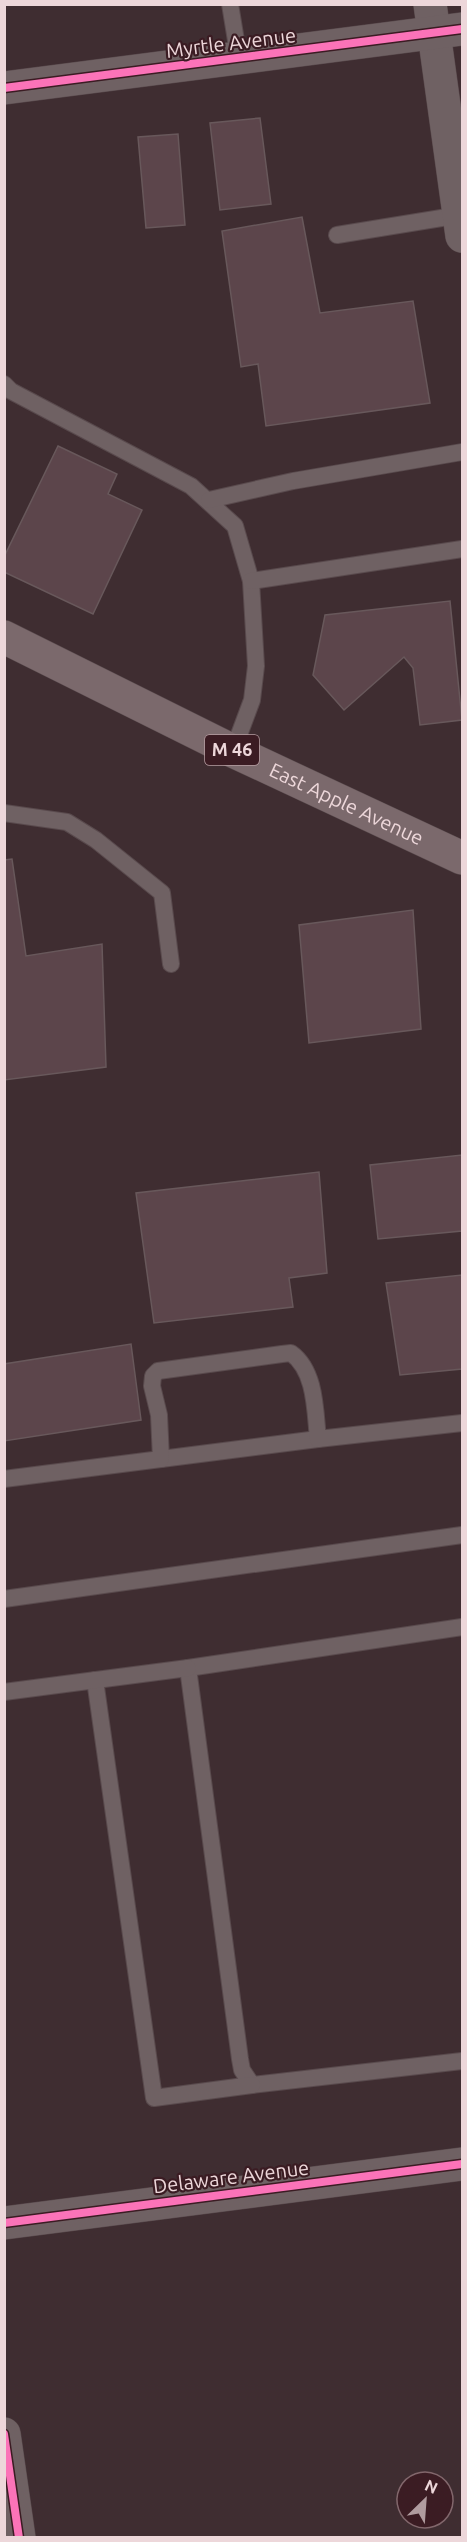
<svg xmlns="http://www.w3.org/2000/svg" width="467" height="2542" font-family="Ubuntu,sans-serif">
  <rect width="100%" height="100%" fill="#3f2d31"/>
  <!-- building -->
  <g fill="#5c454b" stroke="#68585b" stroke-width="1.5">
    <polygon points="260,118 271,204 220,210 210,123"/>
    <polygon points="178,134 185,225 146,228 138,137"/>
    <polygon points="302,217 320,313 413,301 430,403 266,426 258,364 241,367 222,231"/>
    <polygon points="58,446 117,474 108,494 142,510 93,614 4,572 4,557"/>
    <polygon points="450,601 462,720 420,725 413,668 404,657 344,710 313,675 325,615"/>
    <polygon points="12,859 26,956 102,944 106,1067 4,1080 4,860"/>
    <polygon points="413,910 421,1029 309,1043 299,925"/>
    <polygon points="462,1155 462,1231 378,1239 370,1165"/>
    <polygon points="319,1172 327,1273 289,1278 293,1307 154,1323 136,1193"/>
    <polygon points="462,1275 462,1369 400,1375 386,1283"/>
    <polygon points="131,1344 141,1420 4,1441 4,1364"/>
  </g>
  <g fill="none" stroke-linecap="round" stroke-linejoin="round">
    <!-- lane casing -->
    <g stroke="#594a4d" stroke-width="18">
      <g id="lane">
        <polyline points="230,4 239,59"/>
        <polyline points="337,235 460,215"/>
        <polyline points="4,384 11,391 191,486 235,526 251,581 256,666 252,700 233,751"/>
        <polyline points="209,500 293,481 462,452"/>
        <polyline points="251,581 462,549"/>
        <polyline points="4,813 67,822 96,840 162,893 171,964"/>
        <polyline points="161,1459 318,1439"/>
        <path d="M4,1479l157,-20 -2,-44 -7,-29 1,-10 5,-5 124,-17 9,-1c25,18 24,58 27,86l144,-16"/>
        <polyline points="4,1599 462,1535"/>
        <polyline points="462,1627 188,1668 240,2059 242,2070 252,2085 462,2061"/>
        <polyline points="95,1680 154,2098 252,2085"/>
        <polyline points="4,1692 188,1668"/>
      </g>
    </g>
    <!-- street casing -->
    <g stroke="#594a4d" stroke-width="34">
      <g id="street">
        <polyline points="430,4 462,236"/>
        <polyline points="4,88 462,29"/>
        <polyline points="4,2223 462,2164"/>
        <polyline points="4,2434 19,2538"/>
      </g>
    </g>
    <!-- primary casing -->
    <g stroke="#594a4d" stroke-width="34">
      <g id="primary">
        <path id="s1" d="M4,637l229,114 229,107"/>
      </g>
    </g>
    <!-- lane -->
    <use href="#lane" stroke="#6f6163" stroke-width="16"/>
    <!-- street -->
    <use href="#street" stroke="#6f6163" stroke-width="33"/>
    <!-- primary -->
    <use href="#primary" stroke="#7b696c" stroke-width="33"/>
    <!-- cycleway casing -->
    <g stroke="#3b1c23" stroke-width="11">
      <g id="cycleway">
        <polyline points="4,88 462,29"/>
        <polyline points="4,2223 462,2164"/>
        <polyline points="4,2434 19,2538"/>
      </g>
    </g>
    <!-- cycleway -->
    <use href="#cycleway" stroke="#fb73b8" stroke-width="8"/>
  </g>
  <g text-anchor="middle" stroke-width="4.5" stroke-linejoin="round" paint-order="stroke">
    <!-- shield labels -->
    <rect fill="#3b1c23" stroke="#b89fa3" stroke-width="1.5" x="205" y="735" width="54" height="30" rx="4.5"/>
    <g font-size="18" font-weight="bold" fill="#edd7da">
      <text x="232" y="756">M 46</text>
    </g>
    <!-- street labels -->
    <g font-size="20" fill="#edd7da" stroke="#3b1c23">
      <text transform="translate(231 43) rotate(-7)" y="7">Myrtle Avenue</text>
      <text dy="7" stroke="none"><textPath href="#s1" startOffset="381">East Apple Avenue</textPath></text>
      <text transform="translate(231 2177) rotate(-7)" y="7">Delaware Avenue</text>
    </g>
  </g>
  <!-- border -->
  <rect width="467" height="2542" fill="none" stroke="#edd7da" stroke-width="12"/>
  <!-- north arrow -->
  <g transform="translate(425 2500) rotate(25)"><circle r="28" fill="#3b1c23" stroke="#82676c" stroke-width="1.5"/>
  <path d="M0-4.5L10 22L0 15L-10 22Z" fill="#b09c9f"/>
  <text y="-9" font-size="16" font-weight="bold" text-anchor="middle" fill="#edd7da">N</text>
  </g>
</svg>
